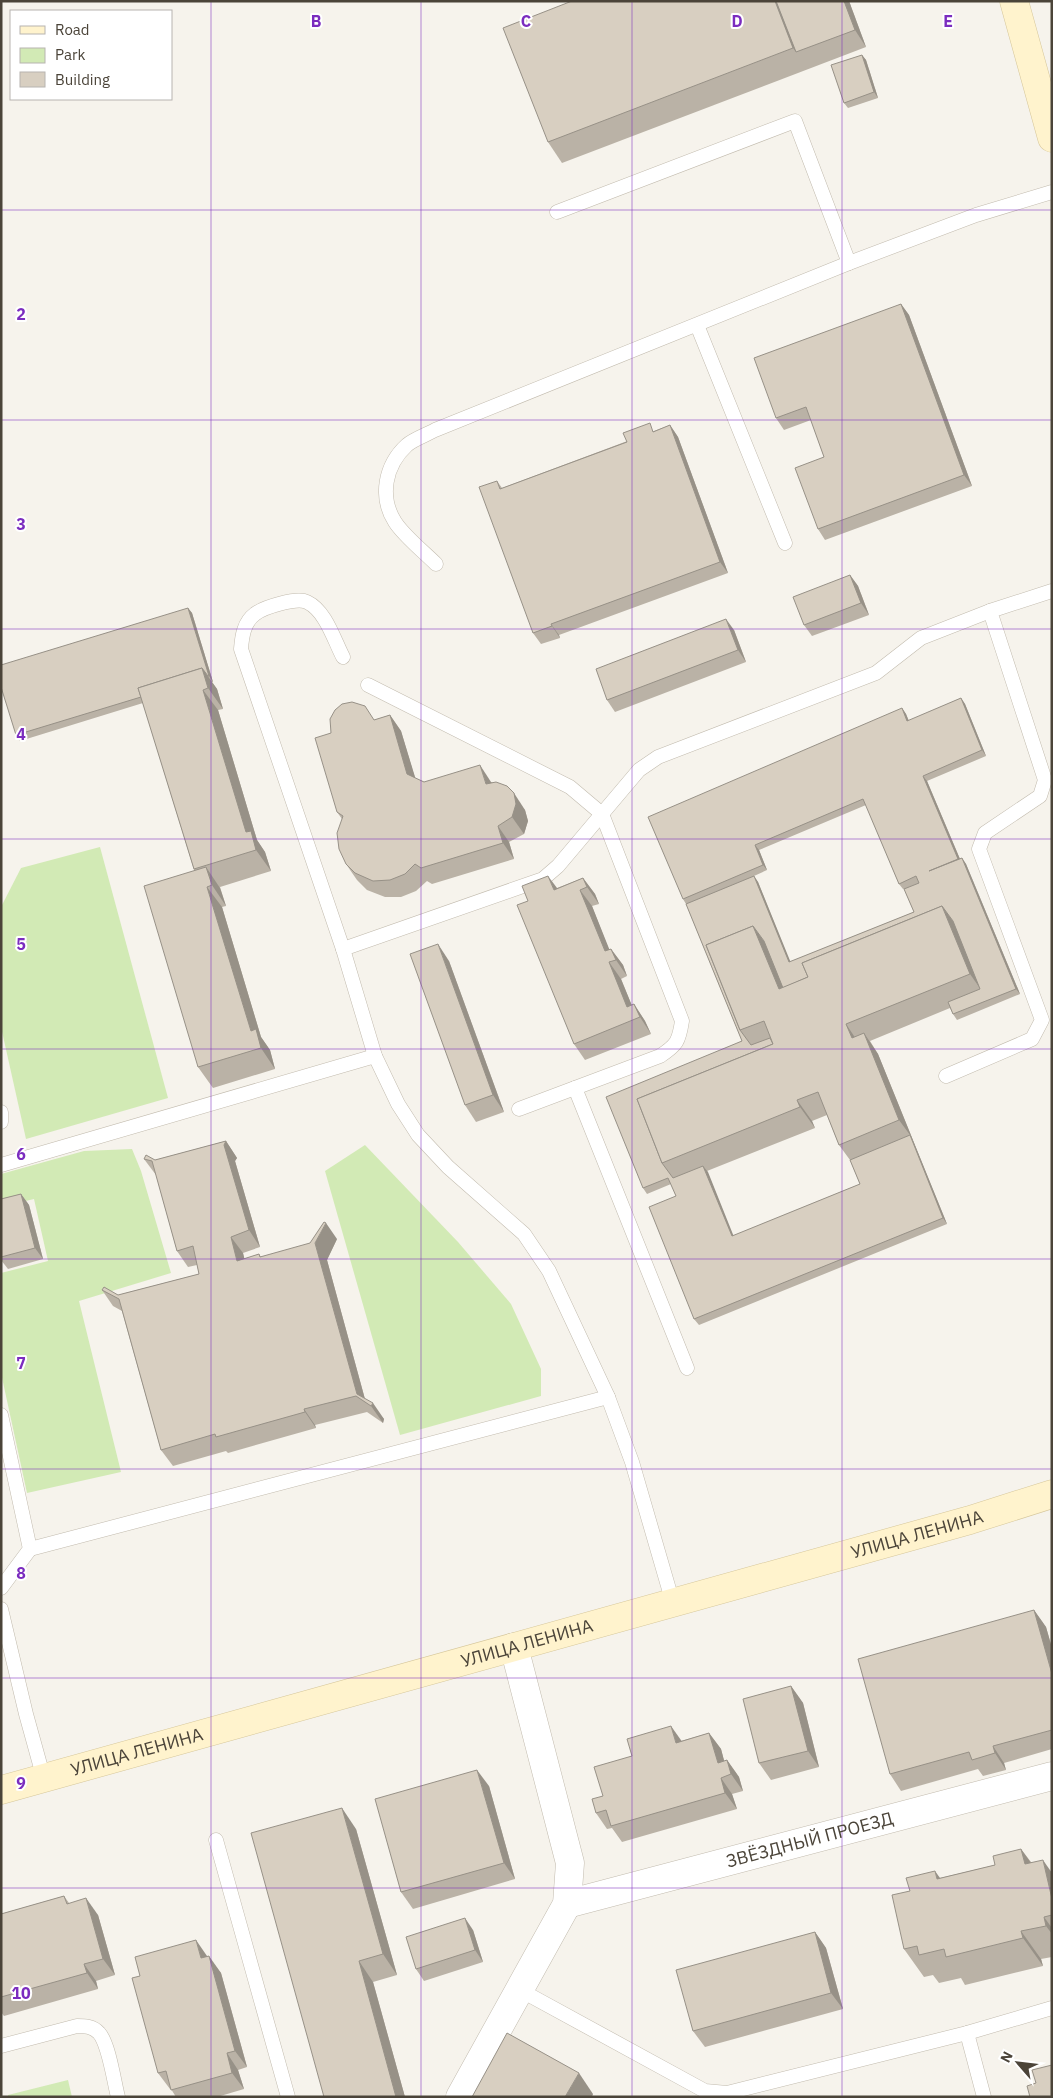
<svg xmlns="http://www.w3.org/2000/svg" width="1053" height="2098" font-family="'IBM Plex Sans',sans-serif">
  <rect width="100%" height="100%" fill="#f6f3ec"/>
  <!-- green -->
  <g fill="#d2eab5">
    <polygon points="100,847 168,1098 26,1139 1,1027 1,907 21,868"/>
    <polygon points="365,1145 458,1242 511,1304 541,1369 541,1396 400,1435 325,1171"/>
    <polygon points="132,1149 141,1171 171,1273 79,1301 121,1472 27,1493 1,1373 1,1273 48,1261 34,1199 1,1207 1,1174 84,1151"/>
    <polygon points="68,2080 72,2097 8,2097 8,2095"/>
  </g>
  <g fill="none" stroke-linecap="round" stroke-linejoin="round">
    <!-- lane casing -->
    <g stroke="#c2bbae" stroke-width="15">
      <g id="lane">
        <polyline points="557,212 795,121 849,263"/>
        <polyline points="697,325 785,543"/>
        <path d="M436,564c-12,-12 -32,-28 -41,-42 -16,-25 -10,-57 12,-77 7,-6 19,-10 28,-15l414,-167 127,-48 76,-23"/>
        <path d="M343,657c-9,-17 -17,-46 -36,-55 -10,-5 -43,5 -52,12 -11,8 -13,22 -14,35l102,300 32,107 23,48 20,31 30,32 76,67 25,37 59,126 24,65 41,141"/>
        <path d="M368,685l202,102 32,27 80,207c-3,20 -5,24 -22,35l-141,53"/>
        <polyline points="343,949 543,879 558,866 639,770 658,757 876,673 921,638 990,611"/>
        <polyline points="946,1076 1032,1039 1042,1020 979,849 985,833 1040,796 1045,780 990,611 1052,591"/>
        <polyline points="575,1088 687,1368"/>
        <polyline points="1,1112 1,1122"/>
        <polyline points="1,1165 375,1056"/>
        <polyline points="1,1415 30,1549 1,1588"/>
        <polyline points="30,1549 608,1397"/>
        <polyline points="1,1609 26,1714 44,1779"/>
        <polyline points="216,1840 288,2097"/>
        <polyline points="520,1990 705,2091 727,2093 967,2033 1052,2008"/>
        <polyline points="967,2033 984,2097"/>
        <path d="M1,2046l76,-20c7,0 16,0 22,7 10,11 15,49 19,64"/>
      </g>
    </g>
    <!-- street casing -->
    <g stroke="#c2bbae" stroke-width="29">
      <g id="street">
        <path id="s1" d="M567,1904l485,-128"/>
        <polyline points="460,2097 567,1904 570,1863 514,1647"/>
      </g>
    </g>
    <!-- secondary casing -->
    <g stroke="#d6c79b" stroke-width="29">
      <g id="secondary">
        <polyline points="1014,1 1052,138"/>
        <path id="s2" d="M1,1790l969,-270 82,-26"/>
      </g>
    </g>
    <!-- lane -->
    <use href="#lane" stroke="#fff" stroke-width="14"/>
    <!-- street -->
    <use href="#street" stroke="#fff" stroke-width="28"/>
    <!-- secondary -->
    <use href="#secondary" stroke="#fff3cd" stroke-width="28"/>
  </g>
  <!-- wall -->
  <g fill="#bab2a6" fill-rule="evenodd">
    <polygon points="572,1 849,1 866,47 562,163 548,142"/>
    <polygon points="862,55 866,60 878,98 848,108 844,103"/>
    <polygon points="901,304 909,315 972,486 825,540 818,529 824,457 811,420 784,430 776,418"/>
    <polygon points="670,425 678,437 728,573 559,635 560,638 541,644 533,633 497,481 502,488"/>
    <polygon points="850,575 858,586 869,615 812,636 804,625"/>
    <polygon points="188,608 192,613 213,682 212,682 217,689 223,709 218,710 257,840 265,852 271,871 220,887 226,906 222,907 261,1037 270,1050 275,1069 213,1088 198,1067 194,870 143,703 20,741 16,735"/>
    <polygon points="734,630 746,662 615,712 607,700"/>
    <path d="M961,698l4,6 21,52 -59,25 33,78 2,-1 4,6 54,130 -63,26 -4,-6 -3,-6 -80,33 8,13 69,170 -248,101 -5,-6 -18,-123 -5,-12 -24,10 -4,-6 99,-147 -56,-137 -3,-5 219,-191 4,6 3,7zM866,805l33,79 4,5h1l10,23 -124,50 -32,-80 -4,-6 13,-6 -8,-20zM827,1115l12,30 11,15 10,24 -127,52 -26,-65 108,-43 -3,-7z"/>
    <polygon points="390,715 401,731 415,778 424,782 492,782 525,810 528,821 524,834 509,842 514,859 432,884 427,881 416,891 401,897 385,897 367,890 357,880 346,864 342,819 337,812 374,720"/>
    <polygon points="583,878 595,894 599,904 592,906 609,950 611,949 623,965 627,976 621,979 632,1006 634,1004 645,1021 651,1034 585,1060 574,1044 557,888"/>
    <polygon points="449,961 504,1112 476,1122 465,1105"/>
    <polygon points="226,1141 237,1158 235,1161 260,1247 243,1253 244,1259 259,1254 261,1257 337,1239 327,1260 365,1399 384,1419 383,1423 367,1412 315,1425 316,1428 228,1453 226,1451 173,1466 161,1450 122,1311 113,1306 102,1290 118,1295 199,1274 197,1265 188,1267 177,1251 156,1175 144,1159 155,1160"/>
    <polygon points="21,1194 29,1205 43,1259 8,1269 1,1260 1,1199"/>
    <polygon points="1034,1610 1046,1627 1052,1648 1052,1749 1004,1763 1006,1770 983,1776 978,1769 901,1791 890,1774"/>
    <polygon points="791,1686 803,1703 819,1767 771,1780 759,1763"/>
    <polygon points="709,1733 721,1749 724,1761 727,1760 739,1777 743,1791 732,1794 737,1809 622,1842 612,1828 607,1829 596,1813 603,1796 681,1741"/>
    <polygon points="489,1786 515,1879 413,1909 401,1892"/>
    <polygon points="356,1829 397,1975 373,1982 405,2097 324,2097"/>
    <polygon points="1021,1849 1031,1862 1052,1873 1052,1957 1041,1959 1043,1966 965,1985 961,1978 939,1983 933,1975 924,1977 904,1949 910,1891 940,1878 995,1865"/>
    <polygon points="64,1896 69,1903 98,1915 115,1975 96,1981 98,1989 4,2016 1,2012 1,1914"/>
    <polygon points="473,1930 483,1962 424,1981 416,1969"/>
    <polygon points="815,1932 826,1948 843,2009 705,2047 693,2031"/>
    <polygon points="208,1957 221,1973 247,2067 238,2070 244,2089 217,2097 176,2097 171,2089 170,2089 158,2073"/>
  </g>
  <!-- shaded-wall -->
  <g fill="#979187">
    <polygon points="775,1 781,1 796,52 793,48"/>
    <polygon points="844,1 849,1 866,47 855,30"/>
    <polygon points="862,55 866,60 878,98 874,92"/>
    <polygon points="901,304 909,315 972,486 964,475"/>
    <polygon points="670,425 678,437 728,573 720,562"/>
    <polygon points="850,575 858,586 869,615 861,603"/>
    <polygon points="188,608 192,613 213,682 209,676"/>
    <polygon points="726,619 734,630 746,662 738,650"/>
    <polygon points="551,624 559,635 560,638 552,626"/>
    <polygon points="202,668 217,689 223,709 208,688"/>
    <polygon points="203,690 218,710 257,840 265,852 271,871 256,850 246,832"/>
    <polygon points="961,698 965,704 986,756 982,750"/>
    <polygon points="902,708 906,714 911,727 907,721"/>
    <polygon points="390,715 401,731 419,790 407,774"/>
    <polygon points="480,765 491,782 497,800 486,784"/>
    <polygon points="923,776 927,781 962,864 958,859"/>
    <polygon points="514,793 525,810 528,821 524,834 512,817"/>
    <polygon points="498,826 509,842 514,859 503,843"/>
    <polygon points="755,845 759,850 767,870 763,865"/>
    <polygon points="962,858 966,864 1020,994 1016,989"/>
    <polygon points="206,867 220,888 226,906 212,885"/>
    <polygon points="548,876 560,892 554,890"/>
    <polygon points="754,876 758,882 793,968 789,962"/>
    <polygon points="583,878 595,894 599,904 587,887"/>
    <polygon points="207,887 222,907 261,1037 270,1050 275,1069 261,1048 251,1031"/>
    <polygon points="580,890 592,906 614,961 605,951"/>
    <polygon points="942,906 957,927 984,994 970,974"/>
    <polygon points="753,926 768,947 791,1004 779,989"/>
    <polygon points="438,944 449,961 504,1112 493,1095"/>
    <polygon points="611,949 623,965 627,976 616,960"/>
    <polygon points="609,962 621,979 637,1018 627,1007"/>
    <polygon points="634,1004 645,1021 651,1034 640,1017"/>
    <polygon points="846,1024 860,1045 852,1038"/>
    <polygon points="864,1033 878,1054 947,1224 943,1218 910,1135 899,1120"/>
    <polygon points="797,1100 812,1121 815,1128 800,1107"/>
    <polygon points="226,1141 237,1158 235,1161 260,1247 249,1230 224,1145"/>
    <polygon points="703,1166 708,1172 736,1242 732,1236"/>
    <polygon points="21,1194 29,1205 43,1259 35,1248"/>
    <polygon points="326,1223 337,1239 327,1260 366,1403 357,1394 315,1243"/>
    <polygon points="231,1237 243,1253 249,1277 237,1261"/>
    <polygon points="373,1403 384,1419 383,1423 371,1406"/>
    <polygon points="304,1409 315,1425 316,1428 305,1412"/>
    <polygon points="1034,1610 1046,1627 1052,1648 1052,1674"/>
    <polygon points="791,1686 803,1703 819,1767 808,1751"/>
    <polygon points="671,1726 683,1743 676,1743"/>
    <polygon points="709,1733 721,1749 728,1775 718,1763"/>
    <polygon points="993,1746 1004,1763 1006,1770 995,1753"/>
    <polygon points="727,1760 739,1777 743,1791 731,1774"/>
    <polygon points="477,1770 489,1786 515,1879 504,1863"/>
    <polygon points="721,1778 732,1794 737,1809 725,1793"/>
    <polygon points="342,1808 356,1829 397,1975 383,1954"/>
    <polygon points="1021,1849 1041,1877 1025,1864"/>
    <polygon points="1043,1860 1052,1873 1052,1899"/>
    <polygon points="935,1871 955,1899 937,1879"/>
    <polygon points="86,1898 98,1915 115,1975 103,1959"/>
    <polygon points="1044,1917 1052,1928 1052,1934 1046,1926"/>
    <polygon points="465,1918 473,1930 483,1962 475,1950"/>
    <polygon points="1021,1931 1041,1959 1043,1966 1023,1938"/>
    <polygon points="815,1932 826,1948 843,2009 831,1993"/>
    <polygon points="196,1940 207,1956 213,1975 201,1958"/>
    <polygon points="209,1956 221,1973 247,2067 235,2051"/>
    <polygon points="359,1961 373,1982 405,2097 396,2097"/>
    <polygon points="84,1964 96,1981 98,1989 87,1973"/>
    <polygon points="227,2053 238,2070 244,2089 232,2073"/>
    <polygon points="579,2073 593,2094 592,2097 565,2097"/>
  </g>
  <!-- building -->
  <g fill="#d8cfc1" stroke="#979187">
    <polygon points="572,1 775,1 793,48 548,142 503,28"/>
    <polygon points="776,1 844,1 855,30 796,52"/>
    <polygon points="862,55 874,92 844,103 831,65"/>
    <polygon points="901,304 964,475 818,529 795,468 824,457 806,407 776,418 754,358"/>
    <polygon points="650,423 653,432 670,425 720,562 551,624 552,626 533,633 479,487 497,481 500,489 627,442 623,433"/>
    <polygon points="850,575 861,603 804,625 793,597"/>
    <polygon points="188,608 209,676 208,676 202,668 138,688 141,697 16,735 1,687 1,665"/>
    <polygon points="726,619 738,650 607,700 596,669"/>
    <polygon points="202,668 208,688 203,690 246,832 251,831 256,850 194,869 138,688"/>
    <polygon points="961,698 982,750 923,776 958,859 929,871 962,858 1016,989 953,1014 948,1002 980,989 953,921 942,906 802,963 808,977 783,988 764,941 753,926 706,945 740,1030 751,1045 770,1038 773,1044 637,1099 662,1163 673,1178 703,1166 732,1236 860,1184 850,1160 910,1135 943,1218 694,1319 649,1207 676,1196 668,1178 643,1188 606,1097 742,1041 686,904 754,876 789,962 914,912 904,889 919,883 916,876 899,884 863,799 755,845 763,865 683,899 648,817 902,708 907,721"/>
    <polygon points="352,702 365,706 374,720 390,715 407,774 424,782 480,765 486,784 496,782 507,786 514,793 516,804 512,817 498,826 503,843 421,868 415,864 405,874 390,880 373,881 355,873 346,864 339,849 337,833 343,816 337,812 315,738 331,733 330,719 335,710 342,704"/>
    <polygon points="206,867 212,885 207,887 251,1031 256,1029 261,1048 198,1067 144,886"/>
    <polygon points="548,876 554,890 583,878 587,887 580,890 605,951 611,949 616,960 609,962 627,1007 634,1004 640,1017 574,1044 517,905 528,901 522,886"/>
    <polygon points="942,906 970,974 846,1024 852,1038 864,1033 899,1120 839,1145 818,1092 797,1100 800,1107 662,1163 637,1099 773,1044 764,1021 740,1030 706,945 753,926 779,989 808,977 802,963"/>
    <polygon points="438,944 493,1095 465,1105 410,954"/>
    <polygon points="226,1141 224,1145 249,1230 231,1237 237,1261 259,1254 260,1257 310,1243 324,1222 326,1223 315,1243 357,1394 373,1403 371,1406 356,1396 304,1409 305,1412 216,1437 215,1434 161,1450 119,1299 102,1290 104,1287 118,1295 199,1274 193,1246 177,1251 152,1161 144,1159 146,1155 155,1160"/>
    <polygon points="21,1194 35,1248 1,1257 1,1199"/>
    <polygon points="1034,1610 1052,1674 1052,1730 993,1746 995,1753 972,1760 969,1752 890,1774 858,1659"/>
    <polygon points="791,1686 808,1751 759,1763 743,1699"/>
    <polygon points="671,1726 676,1743 709,1733 718,1763 727,1760 731,1774 721,1778 725,1793 611,1826 606,1810 596,1813 592,1799 603,1796 594,1767 632,1756 627,1739"/>
    <polygon points="477,1770 504,1863 401,1892 375,1799"/>
    <polygon points="342,1808 383,1954 359,1961 396,2097 324,2097 251,1833"/>
    <polygon points="1021,1849 1025,1864 1043,1860 1052,1899 1052,1915 1044,1917 1046,1926 1021,1931 1023,1938 946,1957 944,1949 919,1955 917,1946 904,1949 892,1895 910,1891 906,1878 935,1871 937,1879 995,1865 993,1856"/>
    <polygon points="64,1896 67,1904 86,1898 103,1959 84,1964 87,1973 1,1997 1,1914"/>
    <polygon points="465,1918 475,1950 416,1969 406,1937"/>
    <polygon points="815,1932 831,1993 693,2031 676,1970"/>
    <polygon points="196,1940 201,1958 209,1956 235,2051 227,2053 232,2073 171,2090 166,2071 158,2073 132,1978 140,1976 135,1957"/>
    <polygon points="507,2033 579,2073 565,2097 472,2097"/>
    <polygon points="1052,2065 1052,2097 1030,2097 1027,2086 1036,2083 1032,2070"/>
  </g>
  <!-- grid -->
  <path fill="none" stroke="#7b2cbf" stroke-width="1" stroke-opacity="0.55" d="M211,1v2096M421,1v2096M632,1v2096M842,1v2096M1,210h1051M1,420h1051M1,629h1051M1,839h1051M1,1049h1051M1,1259h1051M1,1469h1051M1,1678h1051M1,1888h1051"/>
  <g text-anchor="middle" stroke-width="4" stroke-linejoin="round" paint-order="stroke">
    <!-- street labels -->
    <g font-size="18" fill="#4b4439" stroke="#fff">
      <text dy="6" stroke="none"><textPath href="#s2" startOffset="951">УЛИЦА ЛЕНИНА</textPath></text>
      <text dy="6" stroke="none"><textPath href="#s2" startOffset="546">УЛИЦА ЛЕНИНА</textPath></text>
      <text dy="6" stroke="none"><textPath href="#s2" startOffset="141">УЛИЦА ЛЕНИНА</textPath></text>
      <text dy="6" stroke="none"><textPath href="#s1" startOffset="251">ЗВЁЗДНЫЙ ПРОЕЗД</textPath></text>
    </g>
  </g>
  <g font-size="16" text-anchor="middle" font-weight="bold" fill="#7b2cbf" stroke="#fff" stroke-width="4" stroke-linejoin="round" paint-order="stroke">
    <text x="316" y="27">B</text>
    <text x="526" y="27">C</text>
    <text x="737" y="27">D</text>
    <text x="948" y="27">E</text>
    <text x="21" y="320">2</text>
    <text x="21" y="530">3</text>
    <text x="21" y="740">4</text>
    <text x="21" y="950">5</text>
    <text x="21" y="1160">6</text>
    <text x="21" y="1369">7</text>
    <text x="21" y="1579">8</text>
    <text x="21" y="1789">9</text>
    <text x="21" y="1999">10</text>
  </g>
  <!-- border -->
  <rect width="1053" height="2098" fill="none" stroke="#4b4439" stroke-width="5"/>
  <!-- legend -->
  <rect x="10" y="10" width="162" height="90" fill="#ffffff" stroke="#b7b4b0"/>
  <rect x="20" y="26" width="25" height="8" fill="#fff3cd" stroke="#b7b4b0"/>
  <text x="55" y="35" font-size="15" fill="#4b4439">Road</text>
  <rect x="20" y="48" width="25" height="15" fill="#d2eab5" stroke="#b7b4b0"/>
  <text x="55" y="60" font-size="15" fill="#4b4439">Park</text>
  <rect x="20" y="72" width="25" height="15" fill="#d8cfc1" stroke="#b7b4b0"/>
  <text x="55" y="85" font-size="15" fill="#4b4439">Building</text>
  <!-- north arrow -->
  <g transform="translate(1018 2063) rotate(298)" stroke="#ffffff" stroke-width="4" paint-order="stroke">
  <path d="M0-4L9 19L0 12L-9 19Z" fill="#4b4439"/>
  <text y="-8" font-size="14" font-weight="bold" text-anchor="middle" fill="#4b4439">N</text>
  </g>
</svg>
